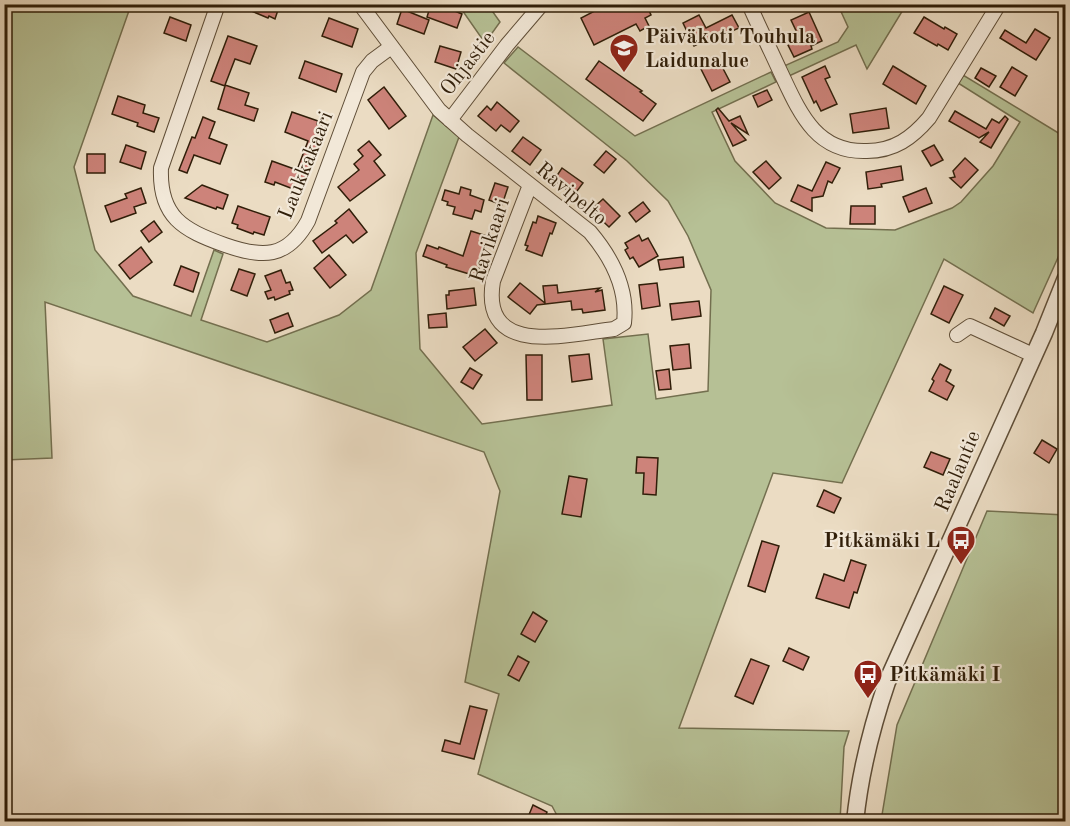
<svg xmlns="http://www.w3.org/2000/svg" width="1070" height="826" font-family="'Old Standard TT',serif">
  <rect width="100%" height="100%" fill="#ebdcc3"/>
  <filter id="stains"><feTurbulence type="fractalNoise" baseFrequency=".00333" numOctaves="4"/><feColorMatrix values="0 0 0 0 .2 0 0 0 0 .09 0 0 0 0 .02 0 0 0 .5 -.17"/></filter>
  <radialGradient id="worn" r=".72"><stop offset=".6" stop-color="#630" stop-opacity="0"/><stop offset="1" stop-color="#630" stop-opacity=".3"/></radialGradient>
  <!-- green -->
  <g fill="#b6c095" stroke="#736f4f" stroke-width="1.5">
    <polygon points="4,5 131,5 74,167 95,250 133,296 191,316 214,250 223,254 201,320 267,342 339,315 371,290 433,115 459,137 416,253 420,349 482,424 612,405 603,339 648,334 656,399 708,391 711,290 688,236 668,201 627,161 504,63 518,47 635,136 771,72 776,82 712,112 735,161 775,203 826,228 895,230 952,208 961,202 993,166 1020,122 958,83 963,75 1065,137 1065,242 1033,313 944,259 842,483 773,473 679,728 849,731 844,747 840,821 560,821 552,806 478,774 499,694 465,682 500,491 484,452 45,302 52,458 5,460"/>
    <polygon points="465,5 488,5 500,22 485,43 462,10"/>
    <polygon points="838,5 906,5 867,69 856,45 789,76 784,66 838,42 848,27"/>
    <polygon points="987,511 1065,515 1065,821 881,821 897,725"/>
  </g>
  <!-- building -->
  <g fill="#cd837a" stroke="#301e09" stroke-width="1.5">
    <polygon points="235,4 280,4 275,19 269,16 268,18"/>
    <polygon points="431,4 438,4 462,14 457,28 427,17"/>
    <polygon points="608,4 646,4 651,15 645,18 649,26 640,31 636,24 594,45 581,18"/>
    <polygon points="402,9 429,20 424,34 397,24"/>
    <polygon points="809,12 822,41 811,46 812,49 794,57 788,45 800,39 791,20"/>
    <polygon points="699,15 706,28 732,15 739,28 723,35 721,32 694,46 683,23"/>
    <polygon points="170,17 191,25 186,41 164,33"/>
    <polygon points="924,17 944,29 945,27 957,34 948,50 938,44 937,46 914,33"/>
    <polygon points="329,18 358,29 352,47 322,36"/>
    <polygon points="1035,29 1050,38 1036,60 1000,38 1005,30 1026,43"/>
    <polygon points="228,36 257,46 250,64 235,59 225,85 249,93 245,105 258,109 254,121 218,109 225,86 211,81"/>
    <polygon points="440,46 461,52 456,69 435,62"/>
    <polygon points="718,59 730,82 712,91 700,67"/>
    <polygon points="305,61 342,74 336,92 299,78"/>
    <polygon points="599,61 642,91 640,92 656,104 643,121 586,79"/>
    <polygon points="825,66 830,77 825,79 837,104 821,111 816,101 814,103 802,77"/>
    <polygon points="893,66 926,86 916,104 883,84"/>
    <polygon points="1012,67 1027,76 1015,96 1000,87"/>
    <polygon points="981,68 996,76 989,87 975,78"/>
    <polygon points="384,87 406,116 389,129 368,100"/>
    <polygon points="767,90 772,100 758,107 753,96"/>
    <polygon points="118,96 145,105 143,113 159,118 154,132 137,126 138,123 112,114"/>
    <polygon points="497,102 519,121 510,132 501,125 496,131 478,116 487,106 491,110"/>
    <polygon points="718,108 729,121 740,116 748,134 731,123 746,140 733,146 716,110"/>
    <polygon points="886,108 889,128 853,133 850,114"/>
    <polygon points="955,111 986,129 992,119 999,123 1005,116 1008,119 991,148 980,142 989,132 979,138 949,121"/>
    <polygon points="292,112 318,121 317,124 324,126 301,192 275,182 274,185 265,182 272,161 297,170 308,141 285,132"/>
    <polygon points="203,117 215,122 209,138 227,145 220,164 194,155 187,173 179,170 192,137 195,138"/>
    <polygon points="523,137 541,150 530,165 512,151"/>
    <polygon points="369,141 381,155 374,161 385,175 350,201 338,187 359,170 354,164 363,156 358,150"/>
    <polygon points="126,145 146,152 141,169 120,162"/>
    <polygon points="934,145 943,160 931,166 922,151"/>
    <polygon points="606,151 616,159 604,173 594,165"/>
    <rect x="87" y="154" width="18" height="19"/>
    <polygon points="965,158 978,170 961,188 950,178 955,177 953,171"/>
    <polygon points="766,161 781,178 769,189 753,172"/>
    <polygon points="826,162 840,168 832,183 828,181 823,196 812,198 812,211 791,201 798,185 812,191"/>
    <polygon points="901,166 903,180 881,184 882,187 868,189 866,172"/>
    <polygon points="562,168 583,183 574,195 554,180"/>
    <polygon points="495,183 508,187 502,205 489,200"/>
    <polygon points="202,185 228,195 223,209 217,207 216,209 185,198"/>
    <polygon points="461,187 471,190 470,195 484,200 481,212 475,210 472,219 453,214 455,207 447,205 448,202 442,200 445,190 459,194"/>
    <polygon points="141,188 146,203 134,207 136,213 111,222 105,206 127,198 125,194"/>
    <polygon points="926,188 932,203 909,212 903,197"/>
    <polygon points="603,199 620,216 609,227 591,210"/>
    <polygon points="643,202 650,211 636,222 629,213"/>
    <polygon points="238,206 270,217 264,235 254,232 253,234 237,228 238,225 232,223"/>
    <polygon points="851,206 875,206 875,224 850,224"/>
    <polygon points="349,209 367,232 353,243 346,235 322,253 313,241 337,223 335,221"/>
    <polygon points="538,216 556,223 552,234 550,233 542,256 526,250 528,246 525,245 533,222 536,223"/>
    <polygon points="154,221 162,232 149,242 141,231"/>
    <polygon points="471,231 490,237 476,276 446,267 447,265 423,256 427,245 438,249 439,247 463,256"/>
    <polygon points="639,235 642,241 648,238 658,256 639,267 633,257 630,259 625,250 628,248 625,243"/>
    <polygon points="141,247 152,262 130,279 119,265"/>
    <polygon points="329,255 346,275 330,288 314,268"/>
    <polygon points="683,257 684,267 660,270 658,260"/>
    <polygon points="181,266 199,273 193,292 174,285"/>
    <polygon points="239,269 255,274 247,296 231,290"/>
    <polygon points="281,270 286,283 290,282 293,290 289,291 290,294 275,300 274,297 268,299 265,292 271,290 265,276"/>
    <polygon points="520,283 545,303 543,286 557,285 558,293 600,288 595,292 602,290 605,310 583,313 582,309 572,310 571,301 537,305 530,314 508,297"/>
    <polygon points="657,283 660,306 642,309 639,285"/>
    <polygon points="944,286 963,295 949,323 931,314"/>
    <polygon points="474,288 476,305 447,309 446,295 449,295 449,291"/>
    <polygon points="699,301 701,316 672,320 670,304"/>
    <polygon points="995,308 1010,316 1004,326 990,318"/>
    <polygon points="288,313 293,326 275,333 270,320"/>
    <polygon points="446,313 447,327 429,328 428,315"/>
    <polygon points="485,329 497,343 475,361 463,347"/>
    <polygon points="689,344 691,368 673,370 670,346"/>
    <polygon points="589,354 592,379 572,382 569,356"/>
    <polygon points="526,355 542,355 542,400 527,400"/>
    <polygon points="940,364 951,370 946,381 954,386 947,400 929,391 934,381 932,379"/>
    <polygon points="470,368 482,375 473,389 461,382"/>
    <polygon points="669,369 671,389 659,390 656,371"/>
    <polygon points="1042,440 1057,449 1049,463 1034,453"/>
    <polygon points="931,452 950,459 943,475 924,467"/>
    <polygon points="637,457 658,458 656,495 643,494 644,473 636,473"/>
    <polygon points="569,476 587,479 581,517 562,514"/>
    <polygon points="824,490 841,498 834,513 817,506"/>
    <polygon points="762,541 779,546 765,592 748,586"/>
    <polygon points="851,560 866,565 857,593 854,592 849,608 816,598 824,574 844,581"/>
    <polygon points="533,612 547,621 535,642 521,634"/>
    <polygon points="789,648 809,657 803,670 783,661"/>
    <polygon points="518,656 529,662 519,681 508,675"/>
    <polygon points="751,659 769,666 753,704 735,696"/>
    <polygon points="470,706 487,710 474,759 442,751 445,740 460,744"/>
    <polygon points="533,805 547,812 543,822 526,822"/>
  </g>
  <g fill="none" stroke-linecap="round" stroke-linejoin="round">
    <!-- minor casing -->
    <g stroke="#5f4e38" stroke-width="16">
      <g id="minor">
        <path d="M218,4l-57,164c-2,49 22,62 64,77 37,13 62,14 83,-24l55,-149 9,-11 19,-14"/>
        <path d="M360,4l79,106 28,25 123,97c22,26 38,56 34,91l-10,6c-44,5 -134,30 -121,-48l37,-96"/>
        <path d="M749,4c10,23 21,45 31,67 19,40 35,82 87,80 27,0 45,-13 62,-33l70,-114"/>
        <polyline points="450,120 507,45 542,4"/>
        <polyline points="957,335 970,326 1033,355"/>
      </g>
    </g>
    <!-- tertiary casing -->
    <g stroke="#5f4e38" stroke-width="19">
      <path id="tertiary" d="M855,822c5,-50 16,-93 32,-140l157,-349 22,-55"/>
    </g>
    <!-- minor -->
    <use href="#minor" stroke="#f2e8d8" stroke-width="14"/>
    <!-- tertiary -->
    <use href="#tertiary" stroke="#f2e8d8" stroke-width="16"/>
  </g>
  <!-- icons -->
  <defs>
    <g id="school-pin" transform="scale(1.5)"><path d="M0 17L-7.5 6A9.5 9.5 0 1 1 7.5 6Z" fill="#8f2418" stroke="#f2e8d8"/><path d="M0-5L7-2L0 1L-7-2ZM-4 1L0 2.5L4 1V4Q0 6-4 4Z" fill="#fff"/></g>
    <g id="bus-pin" transform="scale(1.5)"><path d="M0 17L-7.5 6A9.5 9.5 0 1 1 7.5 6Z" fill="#8f2418" stroke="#f2e8d8"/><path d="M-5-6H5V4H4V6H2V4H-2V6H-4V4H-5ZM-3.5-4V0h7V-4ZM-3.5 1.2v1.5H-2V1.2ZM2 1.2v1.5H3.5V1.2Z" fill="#fff"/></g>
  </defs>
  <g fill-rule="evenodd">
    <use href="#school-pin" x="624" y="48"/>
    <use href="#bus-pin" x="961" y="540"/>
    <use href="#bus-pin" x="868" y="674"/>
  </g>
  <g text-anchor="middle" stroke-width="4.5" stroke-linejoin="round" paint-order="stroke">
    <!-- poi labels -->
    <g font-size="21" font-weight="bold" fill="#301e09" stroke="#f2e8d8" text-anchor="start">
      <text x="645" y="43">Päiväkoti Touhula<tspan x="645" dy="24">Laidunalue</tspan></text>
      <text x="940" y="547" text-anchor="end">Pitkämäki L</text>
      <text x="889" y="681">Pitkämäki I</text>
    </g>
    <!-- street labels -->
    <g font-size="21" fill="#301e09" stroke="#f2e8d8">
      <text transform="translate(467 63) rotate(-52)" y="7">Ohjastie</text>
      <text transform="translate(305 165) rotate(-68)" y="7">Laukkakaari</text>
      <text transform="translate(572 193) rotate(40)" y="7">Ravipelto</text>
      <text transform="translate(489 240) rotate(-72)" y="7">Ravikaari</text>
      <text transform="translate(957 471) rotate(-67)" y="7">Raalantie</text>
    </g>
  </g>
  <!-- margin -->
  <rect width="1070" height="826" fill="none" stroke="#ebdcc3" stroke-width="24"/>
  <rect x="6" y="6" width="1058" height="814" fill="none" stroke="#301e09" stroke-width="3"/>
  <rect x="12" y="12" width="1046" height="802" fill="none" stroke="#301e09" stroke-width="1.5"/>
  <rect width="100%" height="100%" filter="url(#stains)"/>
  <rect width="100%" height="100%" fill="url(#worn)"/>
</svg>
